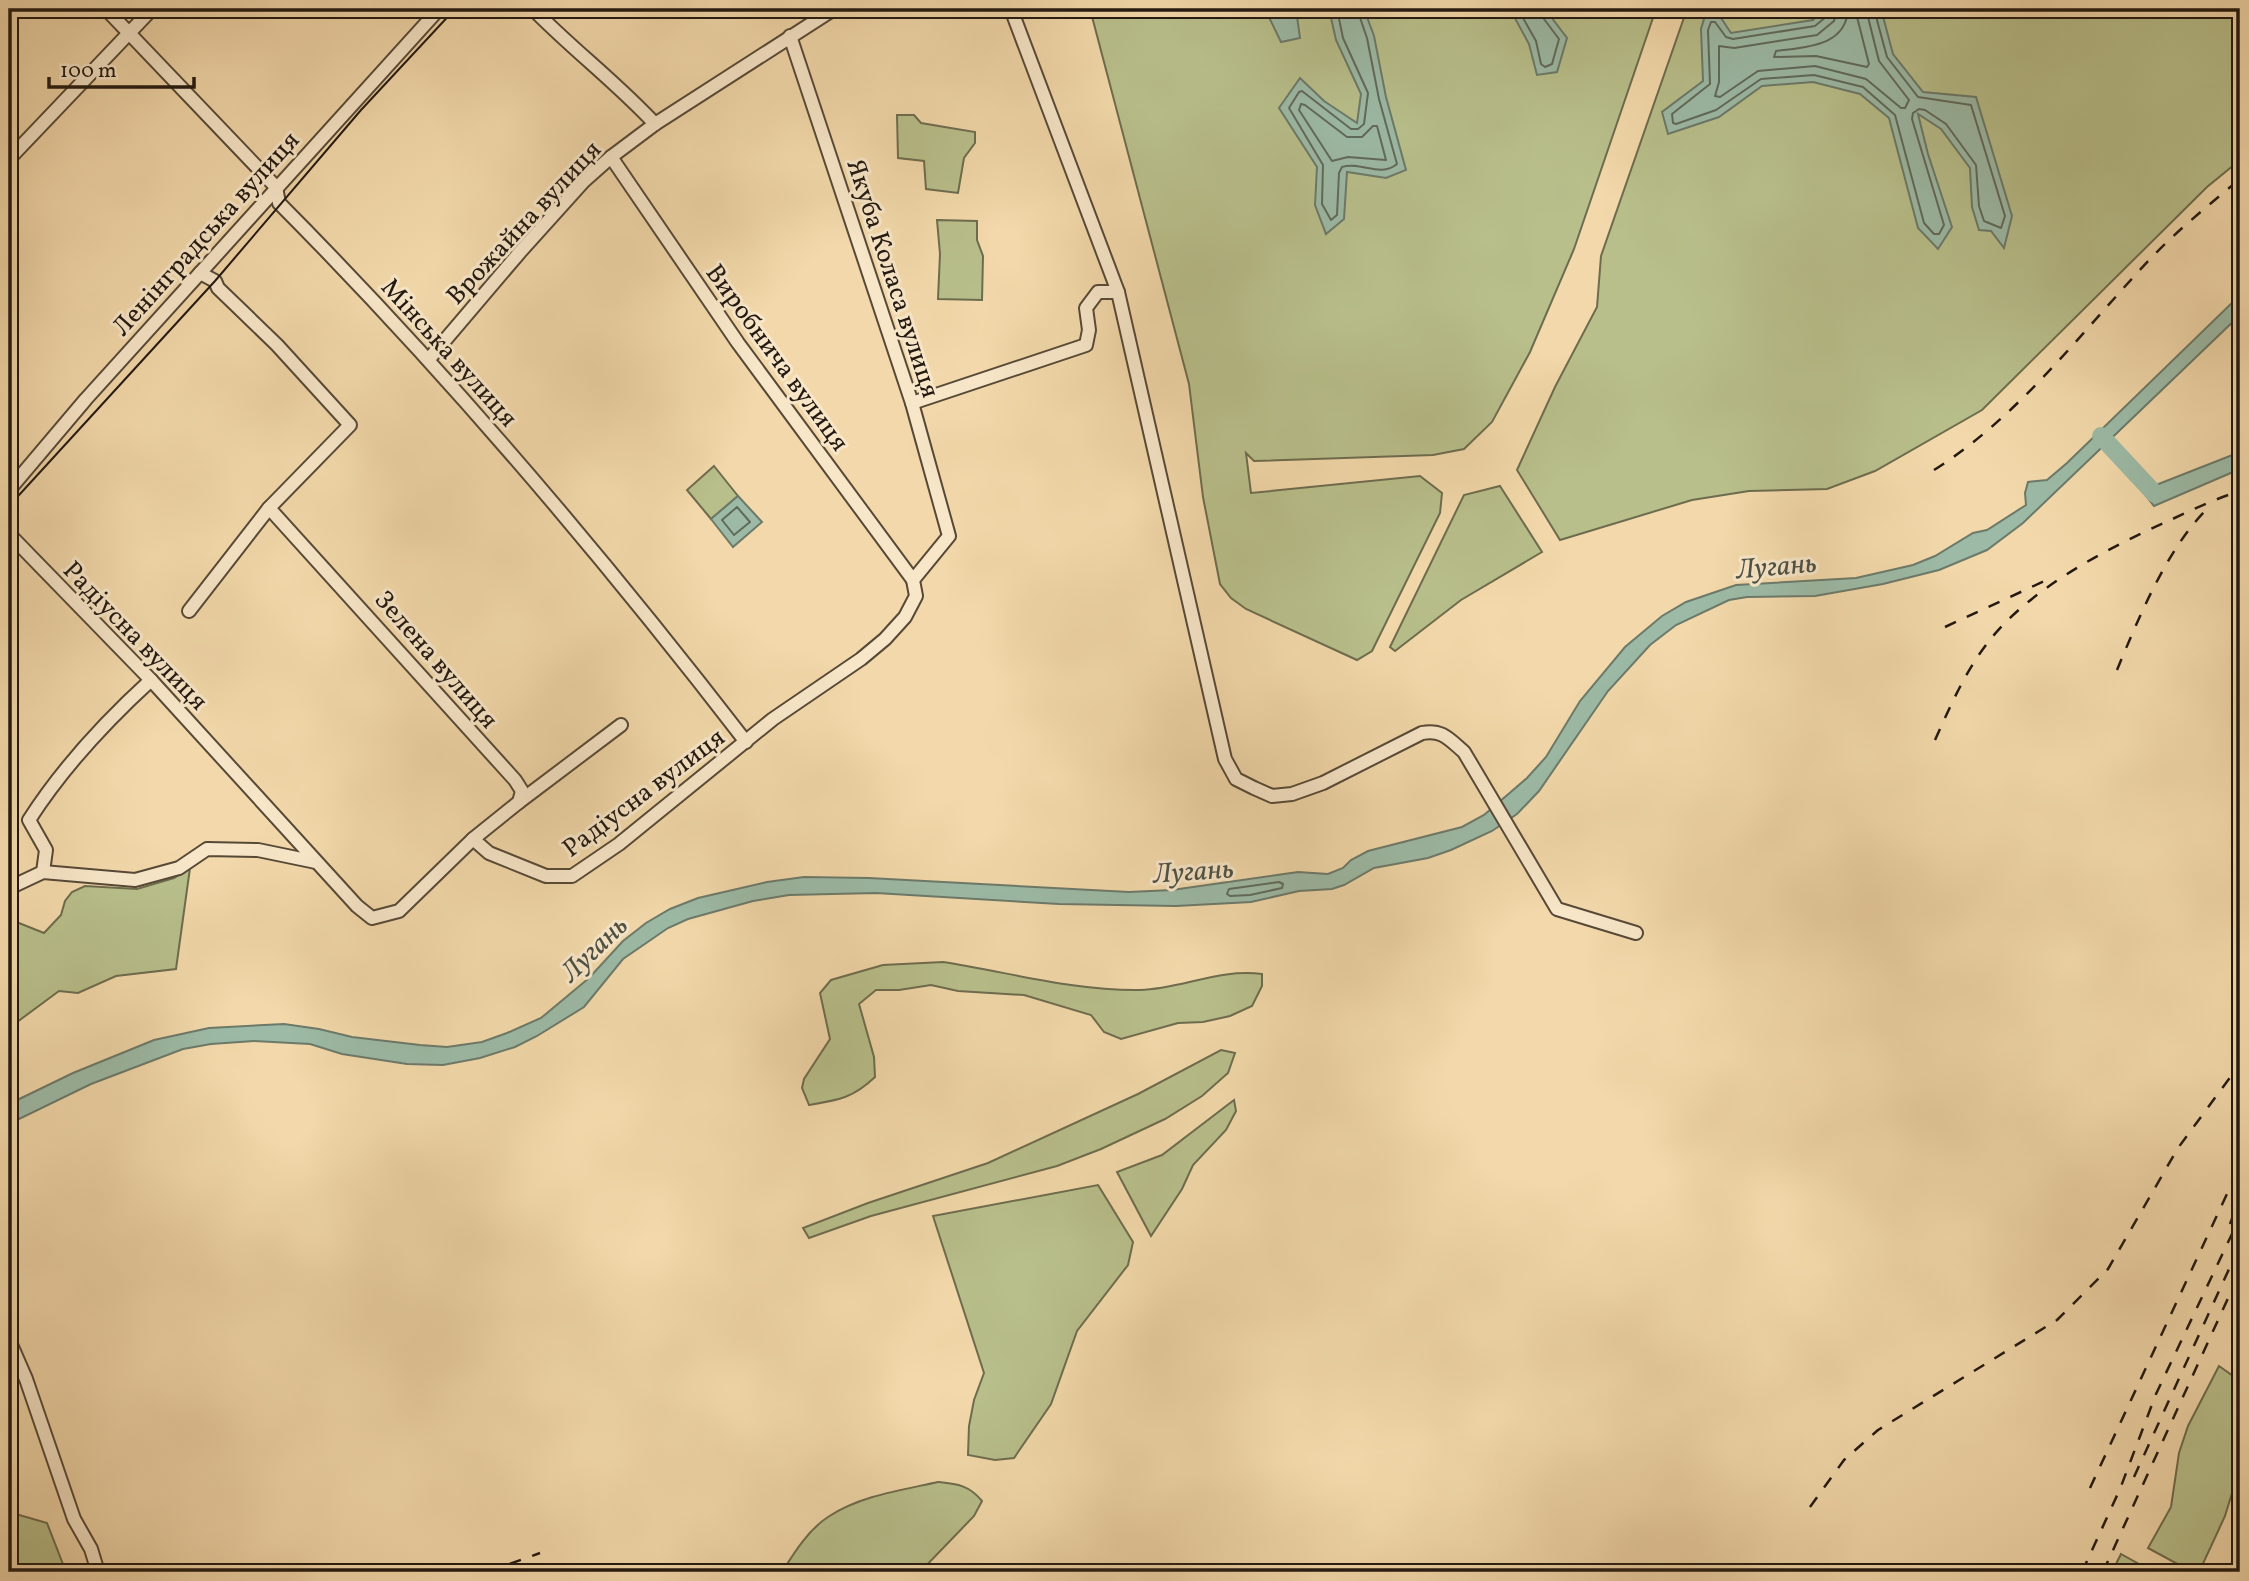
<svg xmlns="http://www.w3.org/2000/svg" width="2249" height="1581" font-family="Vollkorn,serif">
  <rect width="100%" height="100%" fill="#f2d8aa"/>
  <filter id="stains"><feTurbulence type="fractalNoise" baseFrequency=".00286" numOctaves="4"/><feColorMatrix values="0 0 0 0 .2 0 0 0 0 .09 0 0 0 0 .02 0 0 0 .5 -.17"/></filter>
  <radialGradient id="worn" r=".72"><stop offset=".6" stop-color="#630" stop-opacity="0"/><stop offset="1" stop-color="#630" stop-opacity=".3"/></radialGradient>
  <!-- green -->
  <g fill="#b8bf8b" stroke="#6e6c4e" stroke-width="2">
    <polygon points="1090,9 1656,9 1574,249 1530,352 1492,422 1464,449 1433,455 1254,461 1246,453 1251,493 1420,476 1442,493 1440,513 1372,651 1357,660 1246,609 1231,598 1220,584 1203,497 1189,384"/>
    <polygon points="1687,9 2240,9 2240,160 2207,187 1982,410 1875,471 1827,489 1749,491 1692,500 1560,540 1517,470 1555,387 1597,307 1601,256"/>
    <polygon points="897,115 914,115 921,123 975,132 975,143 964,158 958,193 926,189 924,161 898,158"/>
    <polygon points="937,220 977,221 977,240 983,256 982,300 938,299 940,254"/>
    <polygon points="714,466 738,496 711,519 687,490"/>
    <polygon points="1500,486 1542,552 1461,600 1395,651 1390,647 1464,495"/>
    <polygon points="190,868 176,969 116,976 78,993 59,991 9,1028 9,919 44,933 61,915 65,901 72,892 85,886 137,889 174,878"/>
    <path d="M943,962c65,10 130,29 197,28 41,-1 80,-22 122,-16v12l-10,20 -22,10 -27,6 -25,1 -57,16 -17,-7 -13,-17 -67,-20 -66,-4 -27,-6 -32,5h-23l-17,14 15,53 1,20c-22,21 -36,23 -66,28l-7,-17 2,-9 26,-40 -10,-46 11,-13 52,-15z"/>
    <polygon points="1221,1050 1235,1053 1228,1073 1202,1096 1165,1119 1101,1149 1057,1166 871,1216 809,1238 803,1228 868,1203 988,1163 1138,1094"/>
    <polygon points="1234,1100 1236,1111 1226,1130 1193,1165 1182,1189 1151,1236 1117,1172 1162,1155"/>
    <polygon points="1098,1185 1133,1242 1128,1265 1077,1331 1051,1404 1014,1458 995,1460 968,1455 969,1426 974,1400 984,1373 933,1216"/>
    <polygon points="2219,1366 2240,1381 2234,1415 2240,1406 2240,1467 2225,1516 2201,1568 2183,1567 2148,1548 2171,1507 2179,1453 2188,1426"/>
    <path d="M938,1482c19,2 31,3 44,19l-8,15 -54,56h-138c12,-19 26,-42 46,-55 31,-21 74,-27 110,-35z"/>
    <polygon points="9,1512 47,1523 66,1572 9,1572"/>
    <polygon points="2121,1554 2148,1569 2147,1572 2112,1572"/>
  </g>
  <!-- water -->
  <g fill="#9cbaa6" stroke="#6c7a6a" stroke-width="2">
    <polygon points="1265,9 1296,9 1300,38 1281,42"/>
    <polygon points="1329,9 1364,9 1374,36 1386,97 1406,170 1386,178 1347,172 1344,219 1326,234 1315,205 1317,167 1279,108 1300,78 1324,101 1357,123 1361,94 1336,40"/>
    <polygon points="1510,9 1545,9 1567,38 1557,72 1537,75 1529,44"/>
    <polygon points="1707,9 1715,9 1731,33 1813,20 1824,9 1881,9 1893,54 1923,92 1976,97 2012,216 2004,248 1991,231 1979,230 1972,207 1970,168 1941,129 1918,114 1928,154 1952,227 1938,249 1918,228 1889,118 1860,94 1813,82 1762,86 1719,117 1668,134 1662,112 1703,81 1701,29"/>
    <polygon points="2240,295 2240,315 2023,523 1987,550 1939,570 1883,584 1815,596 1747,597 1729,600 1676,625 1650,645 1608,691 1539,791 1517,814 1492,831 1451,850 1428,858 1374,868 1344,885 1332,889 1299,891 1251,902 1176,906 1059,904 876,893 789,895 753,901 688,919 668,928 623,959 584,1007 537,1036 515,1047 480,1058 443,1065 407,1064 342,1054 310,1044 254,1041 211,1044 183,1049 91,1084 9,1124 9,1104 73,1073 154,1040 209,1028 284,1024 319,1029 352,1037 420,1045 447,1047 482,1042 507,1033 541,1018 589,978 623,941 646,923 670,909 698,898 767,882 804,877 869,878 1129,892 1172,890 1298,872 1328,874 1343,868 1351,860 1368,851 1462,827 1484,815 1527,778 1546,757 1580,701 1625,647 1662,616 1686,602 1736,585 1856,578 1913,565 1935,556 1973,533 1987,530 2026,505 2025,493 2028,482 2047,480 2067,463"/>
    <polygon points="2240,452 2240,469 2154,506 2136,483 2144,472 2156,485"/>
    <polygon points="738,496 762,522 733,547 711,519"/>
  </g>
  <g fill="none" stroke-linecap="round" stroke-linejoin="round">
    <!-- shore -->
    <g stroke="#606a5c" stroke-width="2">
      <path d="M1337,9l6,29 25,55 -4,31 -6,5h-7l-49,-38 -3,1 -10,16 34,57 -1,39 9,16 6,-5 2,-42 3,-6c19,-6 38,11 55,-3l-18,-65 -12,-61 -10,-29"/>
      <polyline points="1518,9 1536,41 1541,64 1545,67 1552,64 1559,39 1541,15 1540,9"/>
      <polyline points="1829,9 1827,16 1815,26 1733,39 1726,37 1715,22 1711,22 1708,30 1710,84 1672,114 1673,123 1676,124 1716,110 1761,79 1814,75 1863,87 1895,115 1924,223 1934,234 1939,234 1944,225 1912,119 1913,113 1919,109 1925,110 1946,124 1976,165 1979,206 1984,221 2001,228 2005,216 1971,105 1918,97 1887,57 1874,9"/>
      <polyline points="1837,9 1834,21 1817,35 1734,48 1719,46 1719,82 1715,96 1720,97 1758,71 1815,66 1866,79 1901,108 1905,108 1909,100 1879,61 1866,9"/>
      <path d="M1848,9c-2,38 -43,38 -72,42l-2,6 42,-1 51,11 2,-3 -14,-55"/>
      <polygon points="1301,104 1305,105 1347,137 1362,137 1373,126 1377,126 1386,160 1348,157 1332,161 1299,110"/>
      <polygon points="737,507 750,522 734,535 722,520"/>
      <polygon points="1279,882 1283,884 1282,888 1250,895 1230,896 1227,894 1229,889"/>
    </g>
    <!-- river -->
    <polyline stroke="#9cbaa6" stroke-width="18" points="2101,436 2155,494"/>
    <!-- minor casing -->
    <g stroke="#574937" stroke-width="16">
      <g id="minor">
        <path d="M106,9l170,178 3,16c168,169 322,351 467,539"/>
        <path d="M533,9c39,40 84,74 122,115"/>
        <path d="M1011,9l107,283 107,467 11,20 18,9 18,8 20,-2 31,-11 99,-50c20,-4 27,6 42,19l93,157 79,24"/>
        <polyline points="611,157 738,343 913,580"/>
        <polyline points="9,159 152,9"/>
        <polyline points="200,273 215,281 218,288 277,345 350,425 269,508 515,780 522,791 519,802 473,839"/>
        <polyline points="429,359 520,252 584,181 611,157 655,124 834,9"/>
        <polyline points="912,403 1086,345 1089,330 1086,308 1098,292 1118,292"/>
        <polyline points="9,490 86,399 439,9"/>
        <polyline points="9,534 151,680 357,906 372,918 399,911 473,839 489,853 546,876 572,876 619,844 773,719 861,659 885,639 905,617 916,596 913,580 949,536 912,403 790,36"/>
        <polyline points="189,611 269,508"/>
        <polyline points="519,802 621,725"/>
        <path d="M43,872l3,-22 -17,-30c34,-53 76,-98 122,-140"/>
        <polyline points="9,888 43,872 135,880 179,868 207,849 258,850 316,862"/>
        <polyline points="9,1340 26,1379 74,1519 91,1549 98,1572"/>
      </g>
    </g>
    <!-- minor -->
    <use href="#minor" stroke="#f7e6c8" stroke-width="12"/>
    <!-- tram -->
    <polyline stroke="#231911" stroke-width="2" points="9,506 215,281 361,110 455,9"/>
    <!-- rail -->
    <g stroke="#231911" stroke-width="2.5" stroke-dasharray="12 12" stroke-linecap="butt">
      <path d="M1934,470c86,-54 149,-140 218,-213 27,-28 58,-53 88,-78"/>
      <polyline points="1945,627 2051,578"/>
      <path d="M2117,670c22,-53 51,-124 93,-164"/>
      <path d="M1935,740c15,-33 29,-66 51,-95 41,-55 118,-95 180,-123 24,-11 48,-23 74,-31"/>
      <polyline points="2230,1224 2240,1198"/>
      <polyline points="2134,1477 2240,1245"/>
      <polyline points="2090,1488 2240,1166"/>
      <polyline points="1810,1507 1844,1460 1878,1430 2057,1320 2108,1269 2178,1148 2240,1064"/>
      <polyline points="487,1572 540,1553"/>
      <polyline points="2082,1572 2120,1489 2156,1394 2240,1217"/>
      <polyline points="2103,1572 2240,1272"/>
    </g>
  </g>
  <g text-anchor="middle" stroke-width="6" stroke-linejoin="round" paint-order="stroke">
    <!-- street labels -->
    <g font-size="26" fill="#231911" stroke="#f7e6c8">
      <text transform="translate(523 222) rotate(-47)" y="9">Врожайна вулиця</text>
      <text transform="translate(205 233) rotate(-48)" y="9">Ленінградська вулиця</text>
      <text transform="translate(894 278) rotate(72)" y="9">Якуба Коласа вулиця</text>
      <text transform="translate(450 352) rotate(48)" y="9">Мінська вулиця</text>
      <text transform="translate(778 357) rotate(54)" y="9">Виробнича вулиця</text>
      <text transform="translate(136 635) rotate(46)" y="9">Радіусна вулиця</text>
      <text transform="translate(437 659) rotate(49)" y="9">Зелена вулиця</text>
      <text transform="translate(643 792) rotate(-37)" y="9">Радіусна вулиця</text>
    </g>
    <!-- water labels -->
    <g font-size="28" font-style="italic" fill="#4d5145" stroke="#f7e6c8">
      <text transform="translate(1776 565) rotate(-5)" y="10">Лугань</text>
      <text transform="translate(1193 870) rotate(-4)" y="10">Лугань</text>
      <text transform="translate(593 948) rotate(-44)" y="10">Лугань</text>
    </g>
  </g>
  <!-- margin -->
  <rect width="2249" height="1581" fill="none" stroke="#f2d8aa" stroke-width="35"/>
  <rect x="10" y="10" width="2228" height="1560" fill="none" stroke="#231911" stroke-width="3.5"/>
  <rect x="18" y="18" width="2214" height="1546" fill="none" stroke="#231911" stroke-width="2"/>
  <!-- scale -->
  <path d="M49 77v10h145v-10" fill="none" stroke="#231911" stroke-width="3.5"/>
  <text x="60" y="77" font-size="21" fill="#231911" stroke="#f7e6c8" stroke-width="5" paint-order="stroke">100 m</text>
  <rect width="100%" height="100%" filter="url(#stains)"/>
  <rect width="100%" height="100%" fill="url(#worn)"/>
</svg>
